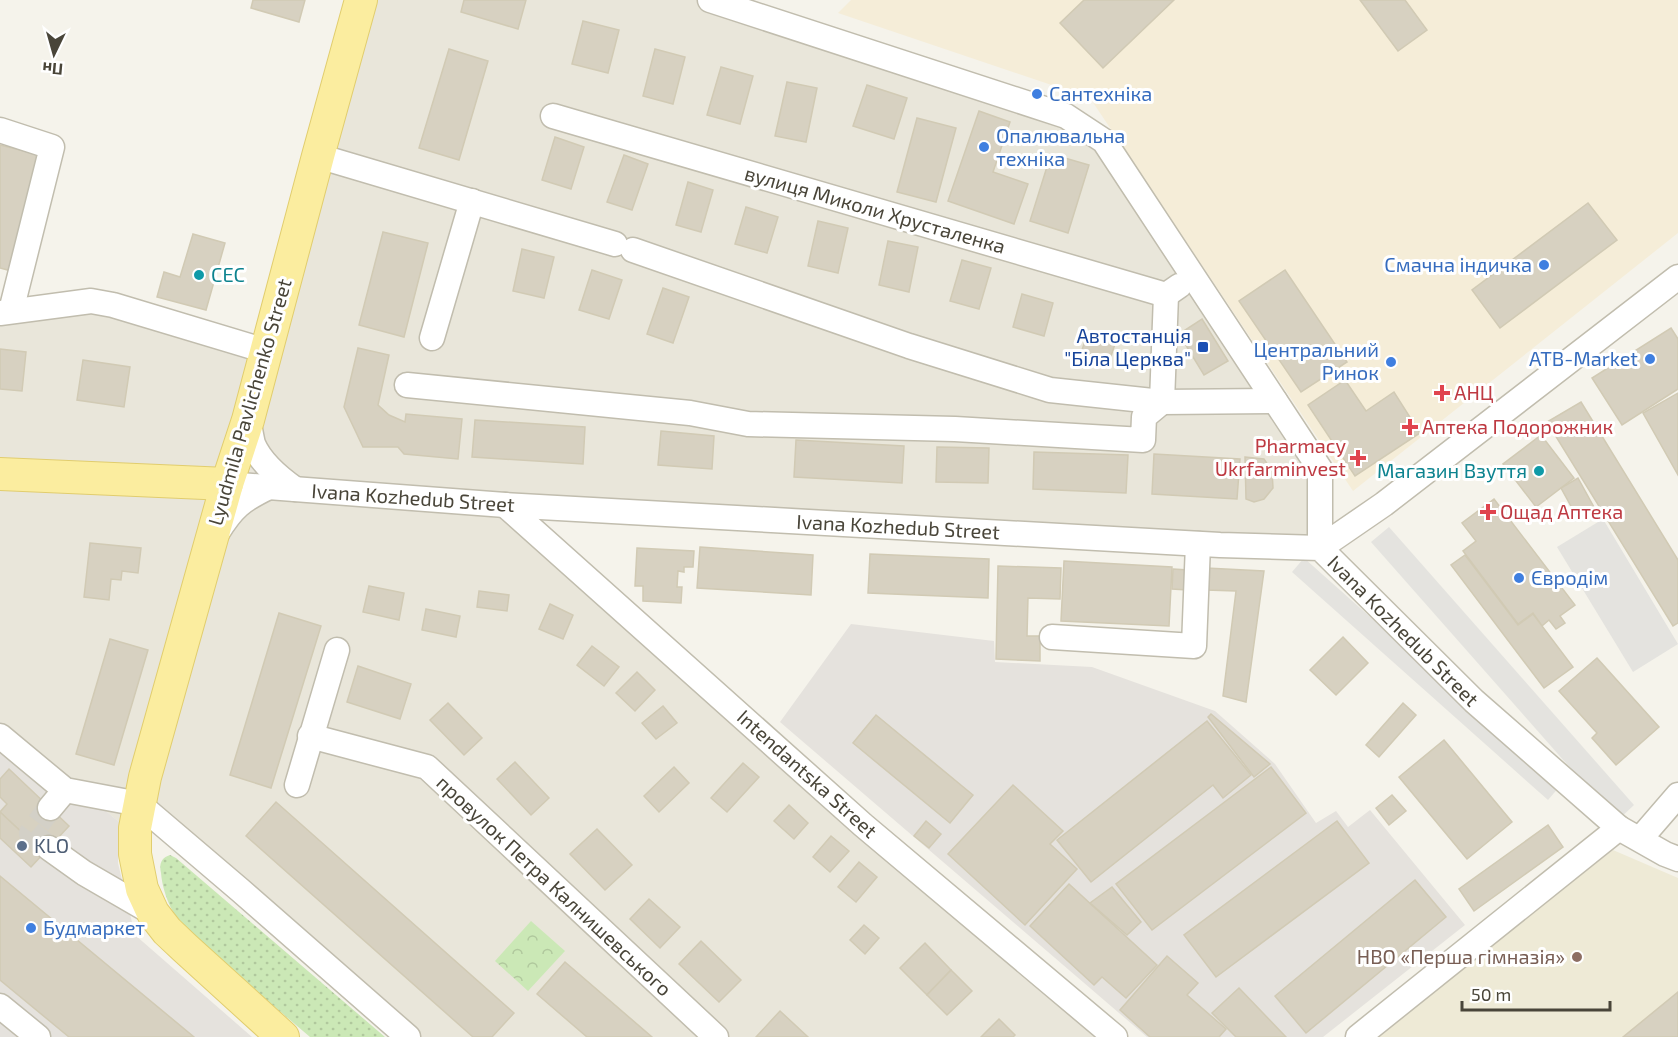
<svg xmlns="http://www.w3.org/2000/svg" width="1678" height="1037" font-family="'Exo 2',sans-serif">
  <defs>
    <pattern id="grass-dots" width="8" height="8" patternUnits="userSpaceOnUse" patternTransform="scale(1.5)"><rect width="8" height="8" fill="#cbe8b6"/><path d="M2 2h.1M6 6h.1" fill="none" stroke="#b0c89d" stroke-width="1.8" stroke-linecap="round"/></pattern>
    <pattern id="park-crowns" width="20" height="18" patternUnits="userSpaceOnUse" patternTransform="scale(1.5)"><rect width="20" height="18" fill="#cbe8b6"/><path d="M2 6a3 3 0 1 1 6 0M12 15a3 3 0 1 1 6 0" fill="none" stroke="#b0c89d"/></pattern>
  </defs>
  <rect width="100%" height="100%" fill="#f5f3eb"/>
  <!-- residential -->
  <polygon fill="#e9e6da" points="362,0 712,0 1104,141 1320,469 1320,548 506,505 1118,1037 407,1037 139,805 119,822 0,722 0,309 91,301 266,351"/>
  <!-- commercial -->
  <polygon fill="#f5edd8" points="851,0 1678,0 1678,233 1353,491 1090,98 838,13"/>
  <!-- industrial -->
  <g fill="#e5e2dd">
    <polygon points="851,624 994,641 995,662 1092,667 1215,711 1275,764 1316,823 1336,811 1348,827 1370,810 1465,925 1323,1037 1147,1037 780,722"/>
    <polygon points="0,722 119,822 118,863 135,935 252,1037 0,1037"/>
  </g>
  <!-- education -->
  <polygon fill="#eeead6" points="1613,850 1678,878 1678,1037 1373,1037"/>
  <!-- grass -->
  <path fill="url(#grass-dots)" d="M170,855l6,3 209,179h-75c-35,-30 -71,-60 -104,-91 -12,-12 -27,-23 -35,-38 -5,-10 -9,-23 -10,-35 -2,-9 0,-15 9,-18z"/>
  <!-- park -->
  <polygon fill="url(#park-crowns)" points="531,921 565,951 528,991 495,961"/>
  <!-- parking -->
  <g fill="#e4e3df">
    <polygon points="1603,519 1678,644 1633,672 1557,547"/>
    <polygon points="1389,527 1634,805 1617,821 1371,542"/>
    <polygon points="1304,558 1560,786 1548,800 1292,572"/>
  </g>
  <!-- building -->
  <g fill="#d7d1c1" stroke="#d1cab4" stroke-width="1.5">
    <polygon points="253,0 305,0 299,22 251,8"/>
    <polygon points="464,0 526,0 518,29 461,12"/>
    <polygon points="1084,0 1174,0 1103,68 1060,23"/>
    <polygon points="1360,0 1405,0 1427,30 1398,51"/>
    <polygon points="583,21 619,30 608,73 572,64"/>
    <polygon points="449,49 488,61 459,160 419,148"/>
    <polygon points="655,49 685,57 673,104 643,96"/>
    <polygon points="721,67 753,76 740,124 707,115"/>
    <polygon points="787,82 817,88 806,142 775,136"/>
    <polygon points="867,85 907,98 894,139 853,126"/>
    <polygon points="979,111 1010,122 993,172 1028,184 1014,224 948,201"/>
    <polygon points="917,118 956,128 936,202 897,192"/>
    <polygon points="555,137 584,147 571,189 542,180"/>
    <polygon points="0,145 44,156 15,272 0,268"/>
    <polygon points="1051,154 1089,165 1068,233 1030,221"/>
    <polygon points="624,155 648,164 632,210 607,202"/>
    <polygon points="688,182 713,190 701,232 676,225"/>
    <polygon points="1588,203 1617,240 1500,328 1472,290"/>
    <polygon points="746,207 778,217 767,253 735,244"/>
    <polygon points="818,221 848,228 838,273 808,266"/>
    <polygon points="383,232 428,243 404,337 359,325"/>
    <polygon points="193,234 225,243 206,310 157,297 164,272 180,277"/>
    <polygon points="888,241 918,247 909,292 879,285"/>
    <polygon points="522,249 554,257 544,298 513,291"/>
    <polygon points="962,260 991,268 979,309 950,301"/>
    <polygon points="592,270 622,280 609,319 579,310"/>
    <polygon points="1285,270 1347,362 1301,392 1239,301"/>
    <polygon points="663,288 689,297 673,343 647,334"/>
    <polygon points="1022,294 1053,303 1044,336 1013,327"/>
    <polygon points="1202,319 1228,361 1204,375 1179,334"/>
    <polygon points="1671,328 1678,339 1678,389 1622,425 1592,378"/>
    <polygon points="1088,332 1116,341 1107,368 1079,359"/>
    <polygon points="358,348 389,355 378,405 389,415 405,422 406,414 462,419 458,459 404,454 398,447 363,447 344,407"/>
    <polygon points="0,349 26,352 22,391 0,389"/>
    <polygon points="83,360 130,367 124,407 77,400"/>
    <polygon points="1345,380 1366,411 1394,392 1420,433 1355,476 1308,405"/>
    <polygon points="1678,393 1678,475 1643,413"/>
    <polygon points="1581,402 1678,560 1678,623 1673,626 1547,422"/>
    <polygon points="475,420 585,427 583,464 472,457"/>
    <polygon points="661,431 714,436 712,469 658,465"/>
    <polygon points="1541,435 1574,478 1536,507 1503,464"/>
    <polygon points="796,440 904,446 902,483 794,477"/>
    <polygon points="937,447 989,448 988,483 936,482"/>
    <polygon points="1034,452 1128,455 1126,493 1033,489"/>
    <polygon points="1154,454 1240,459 1237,499 1152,494"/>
    <polygon points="1245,457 1264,459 1272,471 1273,488 1264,499 1254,502 1246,499"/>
    <polygon points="1578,478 1595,509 1578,519 1561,488"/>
    <polygon points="1494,499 1575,605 1560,616 1565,623 1556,629 1549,620 1542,626 1533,613 1518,624 1463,551 1476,541 1462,523"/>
    <polygon points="90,543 141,548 138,573 122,571 121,580 111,579 109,600 84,597"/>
    <polygon points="700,547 813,555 811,595 697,588"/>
    <polygon points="637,548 694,551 693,567 684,567 684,572 678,571 677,587 682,587 681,603 643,601 643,586 635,586"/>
    <polygon points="870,554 989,559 988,598 868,593"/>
    <polygon points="1465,555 1518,625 1533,614 1573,667 1544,688 1451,565"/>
    <polygon points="1064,561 1172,567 1169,626 1061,621"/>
    <polygon points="998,566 1061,568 1060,599 1028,598 1027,636 1040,636 1040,661 996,659"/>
    <polygon points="1206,568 1264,571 1246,702 1223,696 1236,591 1206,590"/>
    <polygon points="1173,569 1188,570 1187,590 1172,589"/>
    <polygon points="369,586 404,593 399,620 363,612"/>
    <polygon points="479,591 509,595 507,611 477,607"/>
    <polygon points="550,604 573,615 563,639 539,629"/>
    <polygon points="426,609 460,616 456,637 422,630"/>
    <polygon points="279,613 321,626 271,788 230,775"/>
    <polygon points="1343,637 1368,663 1336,695 1310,670"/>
    <polygon points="110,639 148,650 114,765 76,754"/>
    <polygon points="592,646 619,667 604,686 577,665"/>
    <polygon points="1597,658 1659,727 1616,765 1592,738 1597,733 1559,691"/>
    <polygon points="358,666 411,684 400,719 347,702"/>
    <polygon points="637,672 655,690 635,711 616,693"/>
    <polygon points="448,703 482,738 464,755 430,720"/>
    <polygon points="1403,703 1416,715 1379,757 1366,745"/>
    <polygon points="663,706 677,723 656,739 642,723"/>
    <polygon points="1211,714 1270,764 1254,777 1208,717"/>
    <polygon points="876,715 973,795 950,823 853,743"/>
    <polygon points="1207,721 1251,775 1223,798 1213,785 1091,882 1057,840"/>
    <polygon points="1444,740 1512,822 1467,859 1399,777"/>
    <polygon points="515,762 549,798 531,815 497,779"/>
    <polygon points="743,763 759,777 727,812 711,798"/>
    <polygon points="674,767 689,783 659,812 644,796"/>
    <polygon points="1271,767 1306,813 1152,930 1116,884"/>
    <polygon points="9,769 69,826 44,853 0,812 7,804 0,797 0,779"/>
    <polygon points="1013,785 1063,831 1050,844 1077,869 1025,925 948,854"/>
    <polygon points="1392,795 1406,811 1389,825 1376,808"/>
    <polygon points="276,802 514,1013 492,1037 473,1037 246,836"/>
    <polygon points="789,805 808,823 794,839 774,821"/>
    <polygon points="0,812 44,853 31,867 0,838"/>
    <polygon points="926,821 941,834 929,848 914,836"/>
    <polygon points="1337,821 1369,863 1216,977 1184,935"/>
    <polygon points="1548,825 1563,847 1474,911 1459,889"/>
    <polygon points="597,829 632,865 605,890 570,854"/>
    <polygon points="831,836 849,851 830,872 813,857"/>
    <polygon points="859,862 877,877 856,902 838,887"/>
    <polygon points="0,876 194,1037 69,1037 0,980"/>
    <polygon points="1415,880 1446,917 1306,1033 1275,996"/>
    <polygon points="1069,884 1157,965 1126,998 1102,977 1094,985 1030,926"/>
    <polygon points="1112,887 1141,922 1127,935 1090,903"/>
    <polygon points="649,899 680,927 660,948 630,919"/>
    <polygon points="864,925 879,938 865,954 850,940"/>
    <polygon points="701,941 741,980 719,1002 679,964"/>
    <polygon points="925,943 951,970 927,995 900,968"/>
    <polygon points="1167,956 1198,983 1187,995 1226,1029 1219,1037 1150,1037 1120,1010"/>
    <polygon points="565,962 652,1037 587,1037 537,994"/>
    <polygon points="951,970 972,991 947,1015 927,995"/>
    <polygon points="1239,988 1286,1037 1236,1037 1212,1013"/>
    <polygon points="1678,992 1678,1037 1623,1037"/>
    <polygon points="780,1011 808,1037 756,1037"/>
    <polygon points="999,1019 1015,1035 1013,1037 981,1037"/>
  </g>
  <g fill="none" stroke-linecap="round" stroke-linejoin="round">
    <!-- minor-tunnel -->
    <polyline stroke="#d3d0c7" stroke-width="24" stroke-dasharray="24 12" stroke-linecap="butt" points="49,848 31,833 50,808"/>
    <!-- minor casing -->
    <g stroke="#c1bdae" stroke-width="27">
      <g id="minor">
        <polyline points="710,0 1066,116 1104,141 1320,469 1320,548"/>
        <polyline points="553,116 1166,295 1179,286"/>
        <polyline points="0,130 52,147 11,311"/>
        <polyline points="318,156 615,244"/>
        <polyline points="633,250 909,346 1050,390 1162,402 1275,401"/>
        <polyline points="0,313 91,301 113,305 266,351"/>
        <polyline points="432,338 472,201"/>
        <polyline points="407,385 690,413 748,424 955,429 1143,440 1144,417 1162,402 1166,295"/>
        <path d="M248,420c2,8 3,16 5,24 8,19 25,33 42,45"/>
        <polyline points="227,484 505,505 1220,545 1320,548 1474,701 1619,828 1665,854 1678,859"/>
        <polyline points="505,505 863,825 1115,1037"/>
        <path d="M217,533c16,-26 25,-33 52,-46"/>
        <polyline points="1320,548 1384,504 1678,277"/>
        <polyline points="1052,637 1194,646 1198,544"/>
        <polyline points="0,736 65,790 139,804 240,890 408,1037"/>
        <polyline points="310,736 427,767 716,1037"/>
        <polyline points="297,785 337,650"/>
        <polyline points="50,808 65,790"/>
        <polyline points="1640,839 1678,795"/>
        <polyline points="49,848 84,873 153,913"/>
        <polyline points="0,1006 38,1037"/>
        <polyline points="1358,1037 1619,828"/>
      </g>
    </g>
    <!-- major casing -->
    <g stroke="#e1cd6e" stroke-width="34">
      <g id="major">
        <polyline points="0,474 227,484"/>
        <polyline points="283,1037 185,948 167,931 153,913 142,889 135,854 135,828 145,777 227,484 248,420 318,156 361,0"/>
      </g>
    </g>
    <!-- minor -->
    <use href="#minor" stroke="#fff" stroke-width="24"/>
    <!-- major -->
    <use href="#major" stroke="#fbed9f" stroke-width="32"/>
  </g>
  <!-- markers -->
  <g fill="#3f7fe0" stroke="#fff" stroke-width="2">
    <circle cx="1037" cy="94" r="6"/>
    <circle cx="984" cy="147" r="6"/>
    <circle cx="1544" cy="265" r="6"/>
    <circle cx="1650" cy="359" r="6"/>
    <circle cx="1391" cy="362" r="6"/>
    <circle cx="1519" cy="578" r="6"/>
    <circle cx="31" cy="928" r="6"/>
  </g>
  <g fill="#0f9aa8" stroke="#fff" stroke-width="2">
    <circle cx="199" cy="275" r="6"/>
    <circle cx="1539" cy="471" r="6"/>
  </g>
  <rect fill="#1a4fb4" stroke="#fff" stroke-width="2" x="1197" y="341" width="12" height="12" rx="3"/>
  <g fill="#e0444e" stroke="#fff" stroke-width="2">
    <path d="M1439 384h6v6h6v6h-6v6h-6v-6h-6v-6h6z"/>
    <path d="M1407 418h6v6h6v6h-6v6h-6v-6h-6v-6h6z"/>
    <path d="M1355 449h6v6h6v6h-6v6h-6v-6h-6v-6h6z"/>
    <path d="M1485 503h6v6h6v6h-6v6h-6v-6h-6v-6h6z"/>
  </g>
  <circle fill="#5c6f8a" stroke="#fff" stroke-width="2" cx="22" cy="846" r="6"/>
  <circle fill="#8d6e63" stroke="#fff" stroke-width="2" cx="1577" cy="957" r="6"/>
  <g text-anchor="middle" stroke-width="6" stroke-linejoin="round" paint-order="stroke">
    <!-- shop labels -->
    <g font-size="20" fill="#366cbe" stroke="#fff" text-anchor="start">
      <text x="1049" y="101">Сантехніка</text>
      <text x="996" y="143">Опалювальна<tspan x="996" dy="23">техніка</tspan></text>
      <text x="1532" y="272" text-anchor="end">Смачна індичка</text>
      <text x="1379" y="357" text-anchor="end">Центральний<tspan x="1379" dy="23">Ринок</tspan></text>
      <text x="1638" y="366" text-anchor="end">ATB-Market</text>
      <text x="1531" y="585">Євродім</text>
      <text x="43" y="935">Будмаркет</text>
    </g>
    <!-- street labels -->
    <g font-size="20" fill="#494539" stroke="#fff">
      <text transform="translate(875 210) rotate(16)" y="7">вулиця Миколи Хрусталенка</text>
      <text transform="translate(250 402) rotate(-74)" y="7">Lyudmila Pavlichenko Street</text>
      <text transform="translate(413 498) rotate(4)" y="7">Ivana Kozhedub Street</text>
      <text transform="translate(898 527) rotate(3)" y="7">Ivana Kozhedub Street</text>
      <text transform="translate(1403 631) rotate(45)" y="7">Ivana Kozhedub Street</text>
      <text transform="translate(807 774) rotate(42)" y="7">Intendantska Street</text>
      <text transform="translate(554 886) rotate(43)" y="7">провулок Петра Калнишевського</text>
    </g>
    <!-- culture labels -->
    <g font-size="20" fill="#0d838f" stroke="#fff" text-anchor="start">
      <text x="211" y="282">СЕС</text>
      <text x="1527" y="478" text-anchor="end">Магазин Взуття</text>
    </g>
    <!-- transit labels -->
    <g font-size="20" fill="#164399" stroke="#fff" text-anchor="end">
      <text x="1191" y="343">Автостанція<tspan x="1191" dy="23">"Біла Церква"</tspan></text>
    </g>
    <!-- health labels -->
    <g font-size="20" fill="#be3a42" stroke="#fff" text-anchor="start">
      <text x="1454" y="400">АНЦ</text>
      <text x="1422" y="434">Аптека Подорожник</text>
      <text x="1346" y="453" text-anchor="end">Pharmacy<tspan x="1346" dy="23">Ukrfarminvest</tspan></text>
      <text x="1500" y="519">Ощад Аптека</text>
    </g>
    <!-- service labels -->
    <g font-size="20" fill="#4e5e75" stroke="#fff" text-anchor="start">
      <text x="34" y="853">KLO</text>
    </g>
    <!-- education labels -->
    <g font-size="20" fill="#785e54" stroke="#fff" text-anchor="end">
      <text x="1565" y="964">НВО «Перша гімназія»</text>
    </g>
  </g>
  <!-- north arrow -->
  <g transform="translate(54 54) rotate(185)" stroke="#ffffff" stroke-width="4.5" paint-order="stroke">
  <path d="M0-4.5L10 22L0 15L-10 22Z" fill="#494539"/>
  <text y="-9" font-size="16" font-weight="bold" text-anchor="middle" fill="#494539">Пн</text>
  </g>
  <!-- scale -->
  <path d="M1462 1001v9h148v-9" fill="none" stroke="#494539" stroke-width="3"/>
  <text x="1471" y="1001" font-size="18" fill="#494539" stroke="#ffffff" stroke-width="4.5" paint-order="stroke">50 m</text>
</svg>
